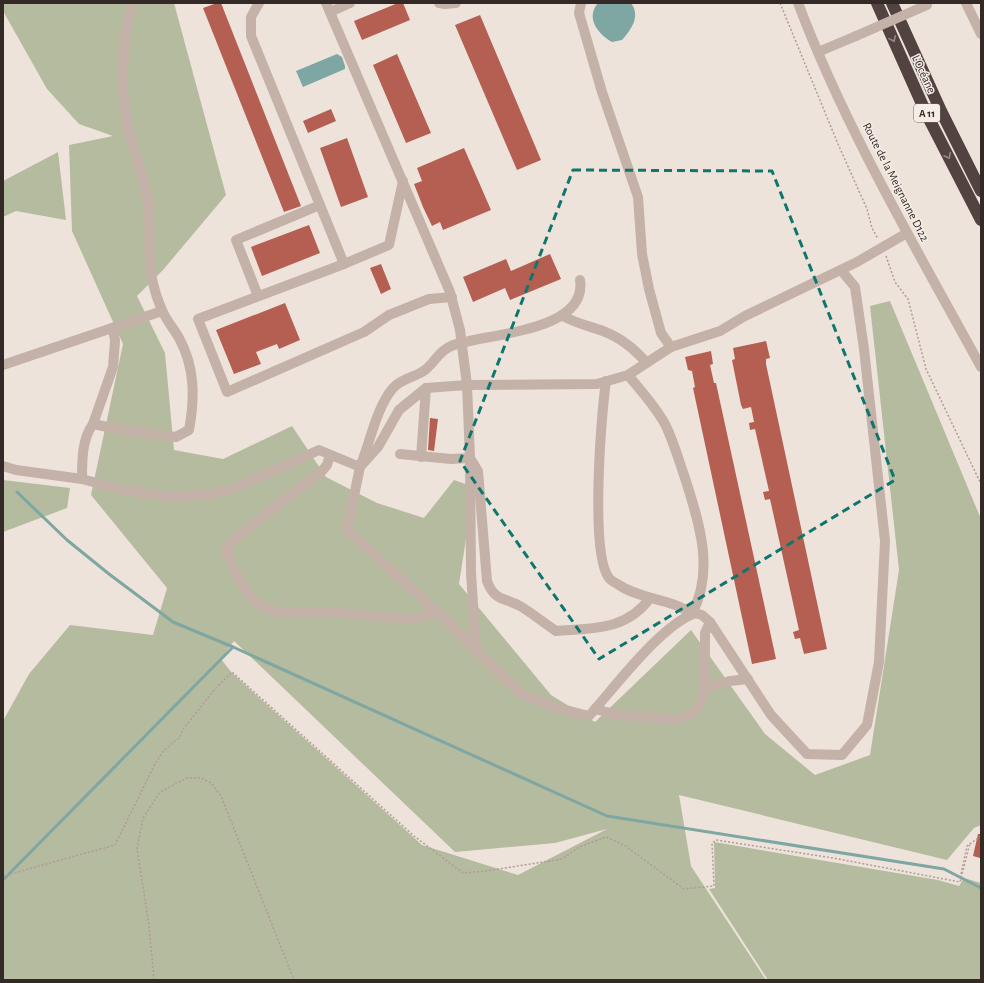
<svg xmlns="http://www.w3.org/2000/svg" width="984" height="983" font-family="'Alegreya Sans',sans-serif">
  <rect width="100%" height="100%" fill="#eee3db"/>
  <!-- green -->
  <g fill="#b5bb9e" fill-rule="evenodd">
    <path d="M3,3h171l52,192 -63,75 -26,26 28,57 9,97 49,9 69,-33 34,51 51,26 47,15 30,-38 20,7 -15,97 92,111 44,27 96,-92 74,104 50,41 55,-20 29,-185 -29,-264 20,-5 91,218v306l-7,3 -27,32 -268,-65 12,71 75,114h-763v-259l26,-47 41,-49 83,10 14,-47 -76,-93 32,-151 -51,-113 -3,-86 44,-9 -34,-12 -32,-35 -44,-78zM234,641l221,211 100,-9 52,-14 -89,46 -96,-30 -190,-172 -11,-14z"/>
    <polygon points="58,152 66,220 16,211 3,217 3,181"/>
    <polygon points="3,480 70,488 67,508 3,532"/>
    <polygon points="714,842 938,880 959,886 964,878 981,883 981,980 768,980 709,889 715,888"/>
  </g>
  <!-- water -->
  <g fill="#7ea7a4">
    <path d="M598,3h33c10,13 0,27 -9,37l-10,2c-14,-8 -27,-24 -14,-39z"/>
    <polygon points="337,54 342,57 345,66 345,69 303,87 296,71"/>
  </g>
  <g fill="none" stroke-linecap="round" stroke-linejoin="round">
    <!-- stream -->
    <g stroke="#7ea7a4" stroke-width="3">
      <polyline points="17,492 67,540 109,574 173,622 233,647"/>
      <polyline points="3,880 233,647 607,816 944,869 981,888"/>
    </g>
  </g>
  <!-- building -->
  <g fill="#b55e52">
    <polygon points="217,3 221,3 301,206 284,212 203,8"/>
    <polygon points="398,3 403,3 410,20 362,40 354,21"/>
    <polygon points="480,15 541,160 517,170 455,25"/>
    <polygon points="397,54 431,133 406,143 373,65"/>
    <polygon points="331,109 336,121 308,133 303,121"/>
    <polygon points="347,138 368,197 341,207 320,148"/>
    <polygon points="464,148 491,210 443,230 440,222 432,226 423,207 414,184 422,181 417,168"/>
    <polygon points="309,225 320,253 262,276 251,247"/>
    <polygon points="550,254 561,279 510,300 505,288 473,302 463,277 506,259 511,271"/>
    <polygon points="381,264 391,289 381,294 370,268"/>
    <polygon points="285,303 300,340 279,349 277,344 256,352 261,364 234,374 216,330"/>
    <polygon points="766,341 770,358 766,359 766,364 827,649 804,654 800,638 795,639 793,632 799,630 770,499 765,500 763,492 769,491 755,429 750,430 749,423 754,422 751,407 743,409 741,405 732,360 735,359 733,348"/>
    <polygon points="711,351 713,364 710,365 714,383 716,383 776,659 752,664 693,388 695,387 692,371 688,370 685,357"/>
    <polygon points="430,418 438,419 434,451 428,450"/>
    <polygon points="978,834 981,834 980,858 973,856"/>
  </g>
  <g fill="none" stroke-linecap="round" stroke-linejoin="round">
    <!-- path -->
    <g stroke="#b09c94" stroke-width="1.5" stroke-dasharray="2 2" stroke-linecap="butt">
      <polyline points="780,3 838,144 867,209 872,228 878,239"/>
      <polyline points="886,256 895,282 908,299 926,369 981,484"/>
      <polyline points="961,874 967,846 981,836"/>
      <polyline points="3,876 115,845 155,764 164,750 179,738 184,728 215,689 232,672 414,836 463,873 486,871 562,859 579,847 606,837 624,845 684,889 714,886 712,843 716,840 833,858 960,882 970,843"/>
      <polyline points="154,980 149,925 137,849 143,818 160,792 187,778 201,778 211,783 221,796 294,980"/>
    </g>
    <!-- minor -->
    <g stroke="#c4b2a9" stroke-width="10">
      <polyline points="259,3 251,17 251,36 344,264 389,245 403,181"/>
      <polyline points="326,3 450,292 460,330 467,385 597,384 628,375 671,347"/>
      <polyline points="439,3 445,4 456,3"/>
      <polyline points="581,3 579,13 602,92 638,197 642,254 649,289 661,333 671,347 720,331 745,316 857,262 907,233"/>
      <path d="M798,3c48,127 118,245 183,364"/>
      <polyline points="966,3 981,34"/>
      <polyline points="330,12 350,3"/>
      <polyline points="818,52 856,36"/>
      <polyline points="344,264 198,319 227,392 364,332 389,315 429,299 452,297"/>
      <polyline points="258,296 236,240 320,205"/>
      <path d="M563,316c12,7 26,10 40,15 18,7 30,17 43,31"/>
      <polyline points="3,365 162,311"/>
      <path d="M606,381c-5,35 -16,173 3,197 2,3 7,5 10,7 22,15 52,13 73,29 23,-44 7,-92 -7,-136 -6,-17 -11,-35 -19,-52 -9,-18 -25,-35 -38,-51"/>
      <path d="M93,424l24,5 59,8 13,-7c6,-32 6,-63 -10,-92 -5,-9 -13,-18 -17,-28 -3,-7 -6,-15 -8,-23 -8,-28 -2,-57 -6,-85 -3,-22 -12,-45 -18,-67 -11,-44 -9,-88 2,-132"/>
      <path d="M400,454l51,5 19,-1 -3,-73 -41,3 -27,22 -21,37 -18,20 -13,63 97,88 77,76 33,13 35,9c26,-29 71,-90 106,-103l7,2 8,7 61,93 36,39 35,1 25,-30 12,-63 6,-121 -21,-192 -9,-62 -14,-17"/>
      <path d="M330,455l-3,10 -5,6 -83,64 -13,13c7,19 18,49 37,59 22,11 46,3 69,5 26,2 53,7 79,6 10,0 18,-3 27,-6"/>
      <polyline points="421,457 426,388"/>
      <path d="M470,458l8,13 9,110c8,21 17,16 33,25 12,7 24,17 36,25 36,-3 70,0 94,-33"/>
      <polyline points="470,458 471,573 476,648"/>
      <path d="M3,466l13,4 66,9 37,10 54,8 40,-3 20,-5 86,-39 41,17c10,-24 16,-59 33,-79 8,-9 19,-10 29,-16 11,-6 16,-21 29,-26 33,-13 137,-13 129,-66"/>
      <path d="M82,479c0,-19 0,-40 11,-55l20,-57 2,-26 -2,-13"/>
      <polyline points="705,688 730,681 748,679"/>
      <polyline points="595,709 614,714 674,720 691,714 701,704 705,688 705,633 710,622"/>
    </g>
    <!-- highway -->
    <g stroke="#524340" stroke-width="12">
      <polyline points="877,3 926,113 981,220"/>
      <polyline points="892,3 941,111 981,191"/>
    </g>
    <!-- minor-bridge -->
    <polyline stroke="#c4b2a9" stroke-width="10" points="856,36 927,5"/>
  </g>
  <!-- one-way arrows -->
  <defs><path id="oneway-chevron" d="M-2-3.5L2.5 0L-2 3.5" fill="none" stroke-width="1.6" stroke-linecap="round" stroke-linejoin="round"/></defs>
  <g stroke="#948783">
    <use href="#oneway-chevron" transform="translate(893 39) rotate(66)"/>
    <use href="#oneway-chevron" transform="translate(948 156) rotate(64)"/>
  </g>
  <!-- marked area -->
  <path fill="none" stroke="#0f766e" stroke-width="3" stroke-dasharray="8 5" stroke-linejoin="round" d="M573,170l199,1 123,309 -296,179 -139,-198z"/>
  <g text-anchor="middle" stroke-width="3" stroke-linejoin="round" paint-order="stroke">
    <!-- shield labels -->
    <rect fill="#f6ede7" stroke="#6e6461" stroke-width="1" x="914" y="104" width="26" height="18" rx="3"/>
    <g font-size="11" font-weight="bold" fill="#332a28">
      <text x="927" y="117">A 11</text>
    </g>
    <!-- street labels -->
    <g font-size="12" fill="#332a28" stroke="#f6ede7">
      <text transform="translate(924 74) rotate(65)" y="4">L’Océane</text>
      <text transform="translate(896 182) rotate(63)" y="4">Route de la Meignanne D122</text>
    </g>
  </g>
  <!-- border -->
  <rect width="984" height="983" fill="none" stroke="#332a28" stroke-width="8"/>
</svg>
